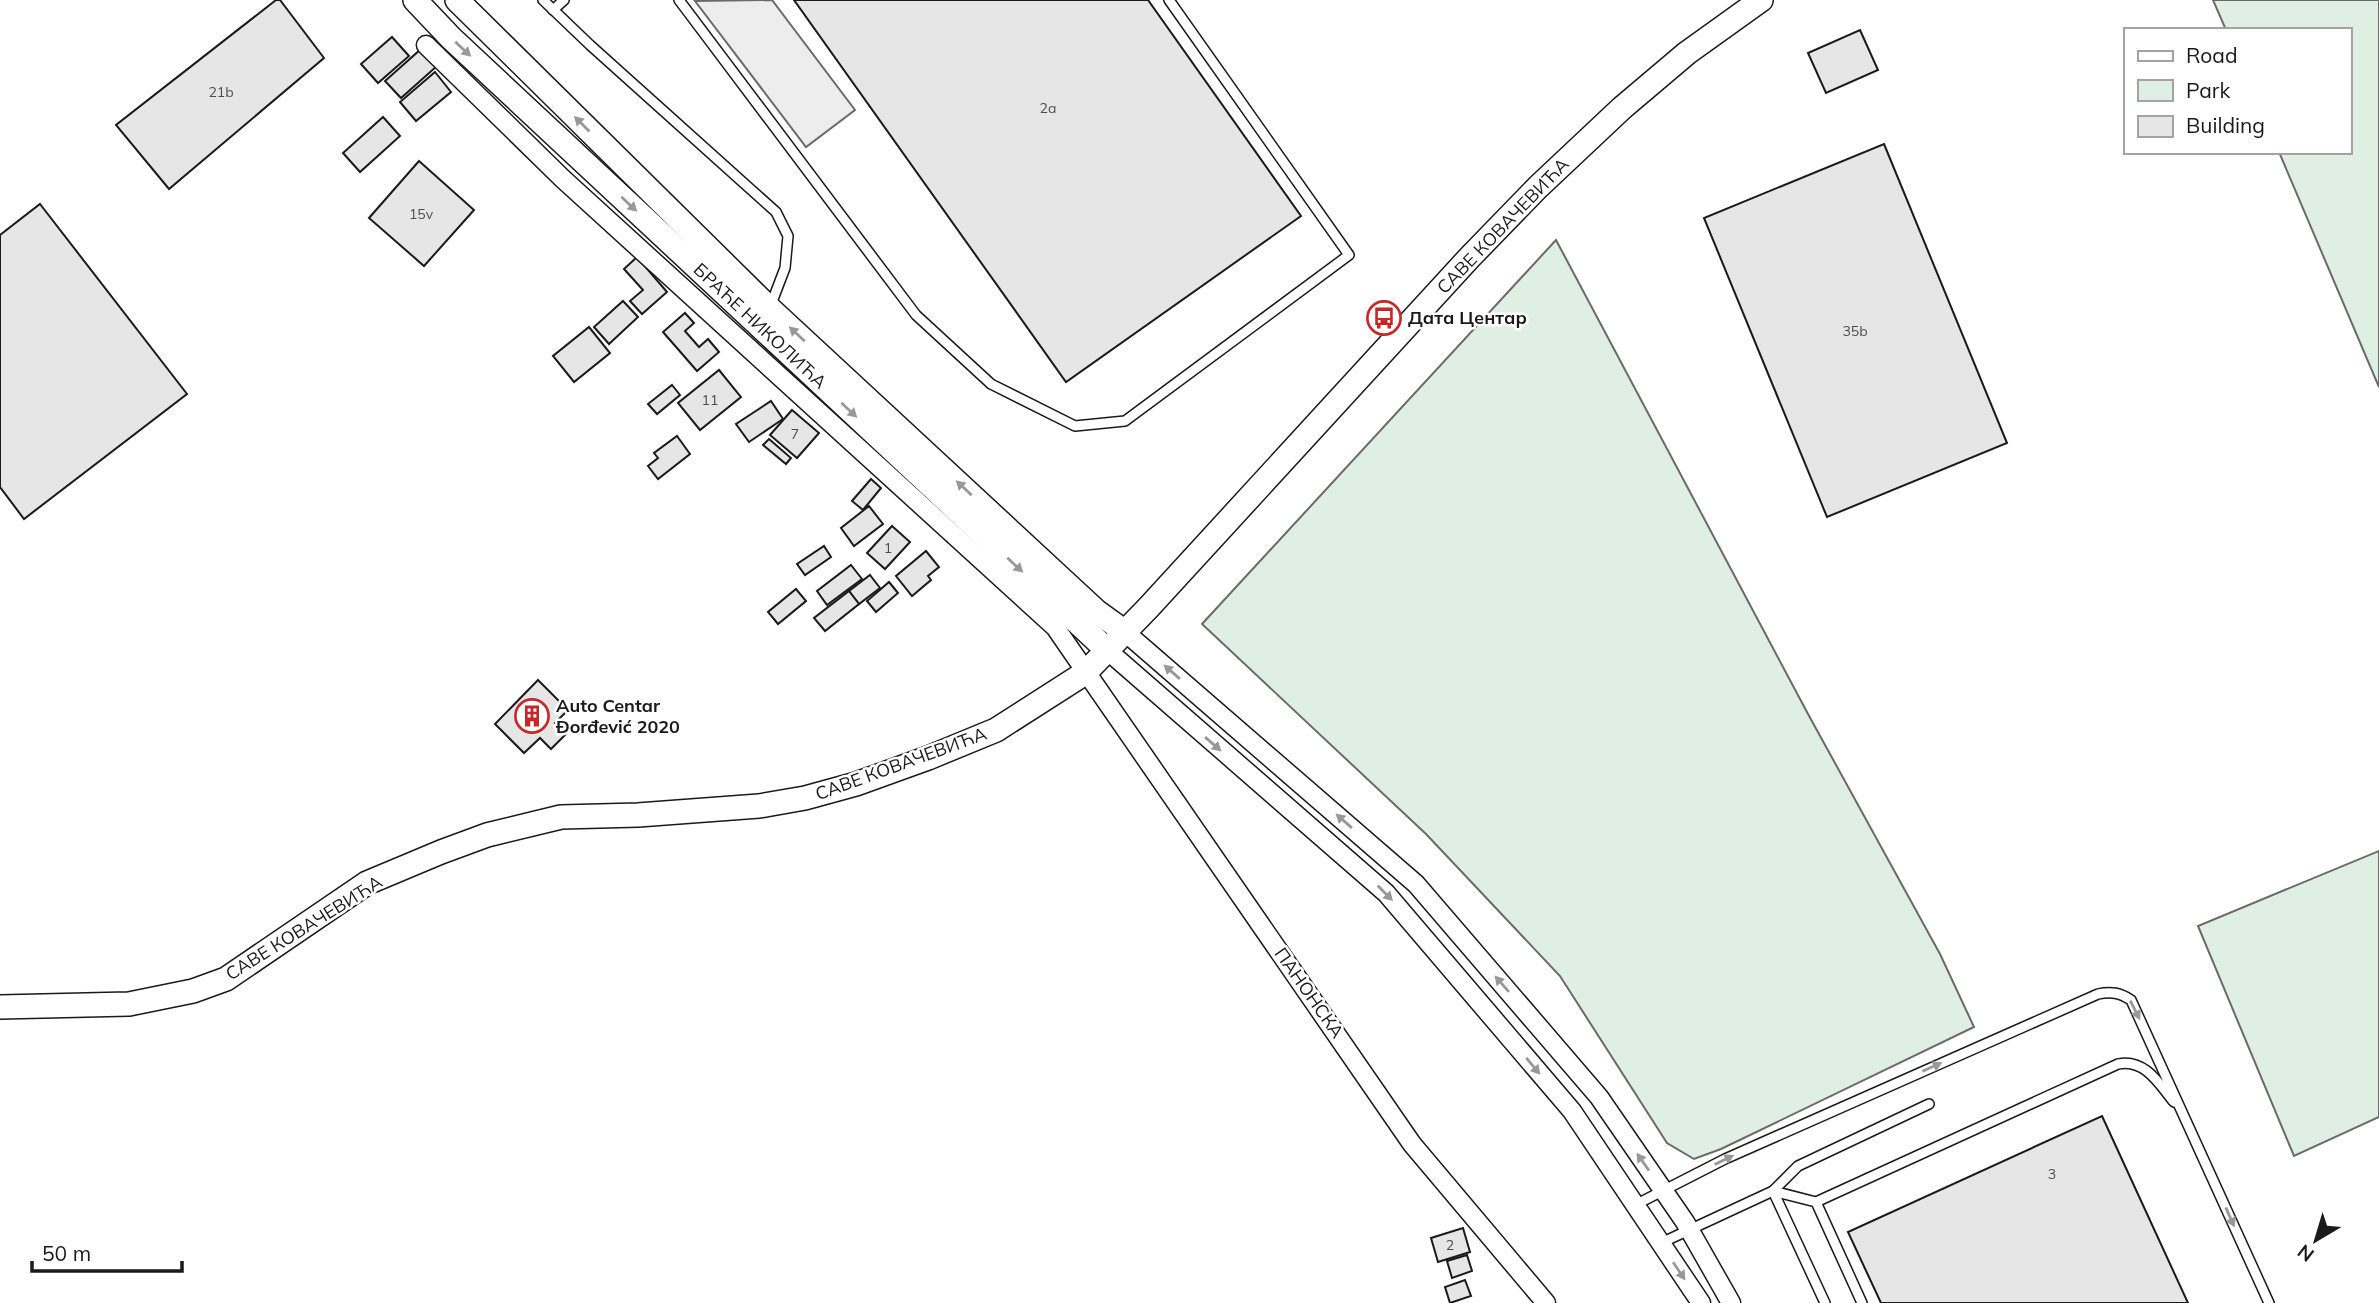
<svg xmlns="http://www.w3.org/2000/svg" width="2379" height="1303" font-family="Mulish,sans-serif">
  <rect width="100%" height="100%" fill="#fff"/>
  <!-- green -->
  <g fill="#e0efe3" stroke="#6a6a6a" stroke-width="2">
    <polygon points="2213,0 2379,0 2379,387 2279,152 2349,152 2349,30 2226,30"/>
    <polygon points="1556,240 1808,714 1940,954 1974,1027 1721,1149 1694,1159 1667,1143 1560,976 1426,834 1202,624"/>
    <polygon points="2379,851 2379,1117 2294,1156 2198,926"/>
  </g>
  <!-- parking -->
  <polygon fill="#ededed" stroke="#6a6a6a" stroke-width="2" points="772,0 855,110 806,147 695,1"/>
  <!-- building -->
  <g fill="#e6e6e6" stroke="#1a1a1a" stroke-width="2">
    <polygon points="276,0 280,0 324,58 169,189 116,125"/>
    <polygon points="794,0 1148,0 1301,216 1066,382"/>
    <polygon points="1860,30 1878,70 1826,93 1808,53"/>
    <polygon points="392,37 409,56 378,83 361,64"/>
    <polygon points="421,49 437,66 401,98 385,81"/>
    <polygon points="435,72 451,92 416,121 400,102"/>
    <polygon points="383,117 400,136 360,172 343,153"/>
    <polygon points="1884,144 2007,443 1827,517 1704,218"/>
    <polygon points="419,161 474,210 424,266 369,218"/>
    <polygon points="40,204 187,394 24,519 0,487 0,235"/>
    <polygon points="637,257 667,292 642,314 630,301 643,290 624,269"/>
    <polygon points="623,301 638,317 609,344 594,327"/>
    <polygon points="685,313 694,323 685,331 699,347 708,339 719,352 697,371 663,332"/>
    <polygon points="589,327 610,353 574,382 553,356"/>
    <polygon points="719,370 741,397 700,430 678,403"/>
    <polygon points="672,385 680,395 657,414 648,404"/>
    <polygon points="771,401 783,419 749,442 736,424"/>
    <polygon points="792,410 819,433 797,458 770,435"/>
    <polygon points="677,436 690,454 658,479 648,466 658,458 654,453"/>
    <polygon points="769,439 791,458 786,464 763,445"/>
    <polygon points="871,479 881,488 863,510 852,501"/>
    <polygon points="869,506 883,524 854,546 841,528"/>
    <polygon points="892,526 910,542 885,569 867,553"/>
    <polygon points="824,546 831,557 805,575 797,564"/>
    <polygon points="926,551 939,567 928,576 931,580 912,596 896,576"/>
    <polygon points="851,565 862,579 827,605 817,591"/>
    <polygon points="870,575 880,588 859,604 849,591"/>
    <polygon points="889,582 898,593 876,612 867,601"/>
    <polygon points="796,589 806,601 778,624 768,612"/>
    <polygon points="849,591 859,604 825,631 814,618"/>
    <polygon points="538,680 568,710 555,723 566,734 551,749 540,738 524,753 495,724"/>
    <polygon points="2102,1116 2188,1303 1881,1303 1848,1232"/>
    <polygon points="1463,1228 1470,1252 1438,1262 1431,1238"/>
    <polygon points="1467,1255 1472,1271 1452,1278 1447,1261"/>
    <polygon points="1465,1280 1471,1296 1450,1303 1445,1287"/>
  </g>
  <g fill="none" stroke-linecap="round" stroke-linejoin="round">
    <!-- service casing -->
    <g stroke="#1a1a1a" stroke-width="12">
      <g id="service">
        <polyline points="543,0 590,45 776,212 788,236 785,268 770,307"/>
        <polyline points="679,0 916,315 991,384 1075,426 1125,421 1349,255 1169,0"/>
        <polyline points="553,10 564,0"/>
        <path d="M1816,1202l302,-138c27,-6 42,21 56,38"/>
        <path d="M1635,1205l90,-46 373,-165c14,-3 22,-1 33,6l138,303"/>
        <polyline points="1661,1243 1773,1191 1816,1202 1862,1303"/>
        <polyline points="1825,1303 1773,1191 1798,1166 1929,1104"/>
      </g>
    </g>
    <!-- minor casing -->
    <g stroke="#1a1a1a" stroke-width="21">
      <g id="minor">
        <polyline points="426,45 563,179 1055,627 1412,1144 1546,1303"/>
        <polyline points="1125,632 1416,884 1599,1097 1685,1222 1731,1303"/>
        <polyline points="1107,650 1386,893 1572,1111 1701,1303"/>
      </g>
    </g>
    <!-- tertiary casing -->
    <g stroke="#1a1a1a" stroke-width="26">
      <g id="tertiary">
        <polyline points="415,0 451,38 1107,650"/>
        <polyline points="457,0 770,309 1096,611 1125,632"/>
        <polyline points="0,1007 129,1004 193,991 226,979 367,883 441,852 487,835 561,817 638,815 759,806 805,798 856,784 928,758 996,730 1085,673 1149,607 1470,257 1538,187 1622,108 1687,53 1761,0"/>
      </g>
    </g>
    <!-- service -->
    <use href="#service" stroke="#fff" stroke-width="9"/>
    <!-- minor -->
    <use href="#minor" stroke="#fff" stroke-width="18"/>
    <!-- tertiary -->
    <use href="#tertiary" stroke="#fff" stroke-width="23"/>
  </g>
  <!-- one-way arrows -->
  <defs><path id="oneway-solid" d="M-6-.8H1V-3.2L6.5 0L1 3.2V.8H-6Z" transform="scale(1.75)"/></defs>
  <g fill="#989898">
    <use href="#oneway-solid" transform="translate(463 49) rotate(43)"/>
    <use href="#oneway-solid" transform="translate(582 124) rotate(-135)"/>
    <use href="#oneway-solid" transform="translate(629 204) rotate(43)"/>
    <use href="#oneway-solid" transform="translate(797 334) rotate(-137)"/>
    <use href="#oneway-solid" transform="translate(849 410) rotate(43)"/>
    <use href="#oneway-solid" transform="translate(964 488) rotate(-137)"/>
    <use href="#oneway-solid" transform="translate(1015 565) rotate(43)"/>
    <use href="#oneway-solid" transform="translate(1172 672) rotate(-139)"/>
    <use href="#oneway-solid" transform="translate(1213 744) rotate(41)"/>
    <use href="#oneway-solid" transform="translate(1344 821) rotate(-139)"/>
    <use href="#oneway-solid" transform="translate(1385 893) rotate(45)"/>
    <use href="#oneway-solid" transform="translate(1502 984) rotate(-131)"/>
    <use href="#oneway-solid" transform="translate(2135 1010) rotate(63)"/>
    <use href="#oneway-solid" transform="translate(1533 1066) rotate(50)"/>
    <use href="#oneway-solid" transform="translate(1932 1067) rotate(-24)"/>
    <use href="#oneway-solid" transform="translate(1724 1160) rotate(-26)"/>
    <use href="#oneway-solid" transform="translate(1643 1162) rotate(-125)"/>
    <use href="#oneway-solid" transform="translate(2230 1217) rotate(66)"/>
    <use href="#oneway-solid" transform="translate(1679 1271) rotate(56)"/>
  </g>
  <!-- icons -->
  <defs>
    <g id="bus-ring" transform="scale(1.75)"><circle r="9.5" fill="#fff" stroke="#c62828" stroke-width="1.5"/><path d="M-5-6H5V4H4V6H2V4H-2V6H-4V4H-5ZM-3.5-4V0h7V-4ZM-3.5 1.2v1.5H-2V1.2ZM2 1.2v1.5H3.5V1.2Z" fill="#c62828"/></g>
    <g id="building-ring" transform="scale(1.75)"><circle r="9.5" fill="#fff" stroke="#c62828" stroke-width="1.5"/><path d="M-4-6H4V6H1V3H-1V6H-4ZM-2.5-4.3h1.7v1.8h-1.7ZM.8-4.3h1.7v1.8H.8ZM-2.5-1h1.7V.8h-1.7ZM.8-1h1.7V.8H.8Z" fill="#c62828"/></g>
  </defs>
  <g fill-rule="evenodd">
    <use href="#bus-ring" x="1384" y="318"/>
    <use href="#building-ring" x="532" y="716"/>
  </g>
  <g text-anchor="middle" stroke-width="5" stroke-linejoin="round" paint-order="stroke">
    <!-- number labels -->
    <g font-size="14" fill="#4d4d4d">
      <text x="221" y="97">21b</text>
      <text x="1048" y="113">2a</text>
      <text x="421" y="219">15v</text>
      <text x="1855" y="336">35b</text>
      <text x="710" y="405">11</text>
      <text x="795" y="439">7</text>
      <text x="888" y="553">1</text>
      <text x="2052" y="1179">3</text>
      <text x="1450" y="1250">2</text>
    </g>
    <!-- street labels -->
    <g font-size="18" fill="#1a1a1a" stroke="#fff">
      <text transform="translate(1503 226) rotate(-46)" y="6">САВЕ КОВАЧЕВИЋА</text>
      <text transform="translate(760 326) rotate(43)" y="6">БРАЋЕ НИКОЛИЋА</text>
      <text transform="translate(901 764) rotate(-20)" y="6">САВЕ КОВАЧЕВИЋА</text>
      <text transform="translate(304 928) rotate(-32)" y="6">САВЕ КОВАЧЕВИЋА</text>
      <text transform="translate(1309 993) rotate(55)" y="6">ПАНОНСКА</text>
    </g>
    <!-- poi labels -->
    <g font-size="18" font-weight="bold" fill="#1a1a1a" stroke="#fff" text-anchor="start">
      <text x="1408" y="324">Дата Центар</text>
      <text x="556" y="712">Auto Centar<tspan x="556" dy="21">Đorđević 2020</tspan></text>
    </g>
  </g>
  <!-- legend -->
  <rect x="2124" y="28" width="228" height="126" fill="#ffffff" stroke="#a3a3a3" stroke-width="2"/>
  <rect x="2138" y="51" width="35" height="10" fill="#ffffff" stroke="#a3a3a3" stroke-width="2"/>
  <text x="2186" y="63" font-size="21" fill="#1a1a1a">Road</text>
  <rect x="2138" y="80" width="35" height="21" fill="#e0efe3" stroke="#a3a3a3" stroke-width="2"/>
  <text x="2186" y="98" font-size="21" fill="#1a1a1a">Park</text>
  <rect x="2138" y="116" width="35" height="21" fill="#e6e6e6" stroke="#a3a3a3" stroke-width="2"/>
  <text x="2186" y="133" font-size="21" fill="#1a1a1a">Building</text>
  <!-- north arrow -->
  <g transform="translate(2316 1240) rotate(218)" stroke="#ffffff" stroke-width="5" paint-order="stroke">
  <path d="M0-5L12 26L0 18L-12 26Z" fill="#1a1a1a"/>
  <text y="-10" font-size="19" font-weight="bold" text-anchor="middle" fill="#1a1a1a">N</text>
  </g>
  <!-- scale -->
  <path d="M32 1261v10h150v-10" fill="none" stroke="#1a1a1a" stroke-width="3.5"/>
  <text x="42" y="1261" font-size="21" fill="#1a1a1a" stroke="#ffffff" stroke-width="5" paint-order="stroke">50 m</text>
</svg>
